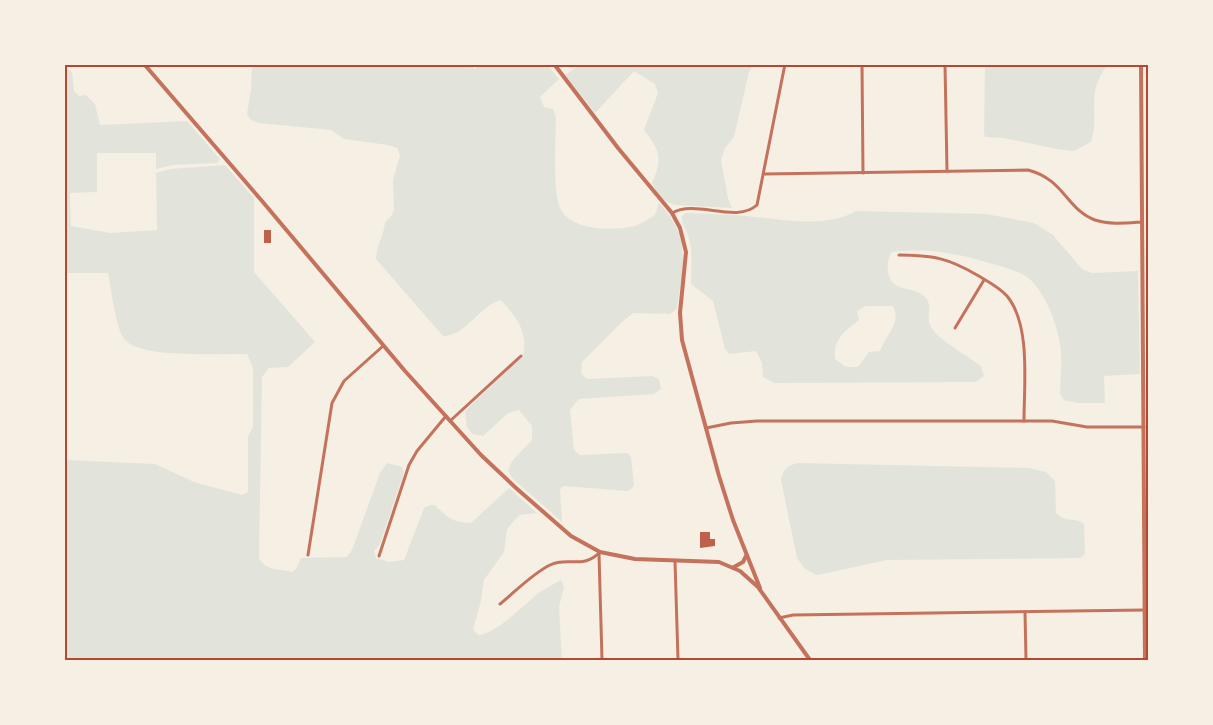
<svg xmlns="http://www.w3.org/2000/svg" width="1213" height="725" font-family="'Playfair Display',serif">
  <rect width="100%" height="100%" fill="#f6efe4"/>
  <!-- green -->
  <g fill="#e2e4dc" fill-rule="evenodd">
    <path d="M464,64l11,5 4,-4h68l12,14 -19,18 4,10 9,2 3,8c0,21 -4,76 5,93 12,21 54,21 74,16 7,-2 14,-8 20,-11l4,-12c33,35 24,62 18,106l-7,5 -37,-1 -12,10 -39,39 -1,11 6,6 65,-3 7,3 2,10 -7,5 -75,5 -9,11 4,40 6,5 48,-2 3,4 3,29 -6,5 -65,-5 -3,4 2,32 -50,-44 -4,-7 4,-10 20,-21v-14l-13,-16 -11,3 -25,23 -11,-2 -5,-7 -2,-16 58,-55c5,-26 -6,-37 -22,-56 -23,6 -34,36 -58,36l-67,-77c0,-12 8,-24 9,-37l7,-7 2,-6 -1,-29 7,-25 -3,-7 -9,-3 -44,-6 -13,-9 -72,-7 -8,-3 -4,-6 4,-25 1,-24z"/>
    <path d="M580,65h174l-5,7 -15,65 -9,11 -4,12 7,38 4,10 -58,-3 -14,-7 -8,-15c11,-24 8,-33 -8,-53l14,-37 -3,-9 -21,-13 -39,42 -30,-38z"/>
    <path d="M985,65h122c-22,30 -7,48 -16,77l-17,9 -18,-2 -52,-11 -19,-1 -1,-4z"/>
    <path d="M65,67l7,5 2,19 5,5 7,-1 9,9 5,21 87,-4 33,38 -3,4 -44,2 -17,4v-16h-59v39l-27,1 1,33 39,7 47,-3 -1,-57 14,-4 55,-4 29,33v74l61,70 -27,25 -19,1 -7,9 -3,181c5,12 21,11 33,14l4,-3 5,-11 46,-1 5,-7 28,-77 7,-10 15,4 2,6 -24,71 -6,7 2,7 13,4 15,-2 20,-52 6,-3h5c11,12 19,18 36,18l38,-35 28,25 -18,2 -12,14 -3,23 -20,28 -3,21 -8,28 5,6c19,-1 46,-31 62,-43 6,-4 14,-8 21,-12l3,7 -5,20 3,53h-497v-200l90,4 39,18 48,13 6,-3v-55l5,-10v-59l-6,-14c-27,-1 -105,5 -122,-14 -9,-10 -14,-52 -17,-67h-43z"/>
    <path d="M856,211l130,3 48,9 19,12 29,34 10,4 46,-2 2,103 -36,2 1,27h-27l-14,-3 -4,-6c0,-13 2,-27 1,-41 -1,-24 -17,-68 -39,-79 -12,-6 -27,-9 -40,-13 -29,-9 -60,-13 -90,-9 -4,7 -5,11 -4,18 2,25 26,14 38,28 7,9 0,18 4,27 7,15 37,30 51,41l3,10 -8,6 -201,1 -12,-6 -1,-14 -6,-12 -27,3 -4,-5 -12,-48 -22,-17c0,-15 2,-30 -2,-45 -1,-8 -8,-14 -7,-23l4,-3c20,1 41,1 60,3 34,3 80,13 110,-5zM866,306h27c9,18 -8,29 -13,45l-11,1 -11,15h-12l-11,-8c-2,-20 10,-28 24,-39l-2,-9z"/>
    <path d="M797,463l232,5 17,4 9,9 1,32c11,11 18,3 28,11l1,30 -4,4 -194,2 -70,15 -12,-6 -8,-11 -16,-78c2,-11 6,-14 16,-17z"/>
  </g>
  <!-- building -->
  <g fill="#bf614a">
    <rect x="264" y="230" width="7" height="13"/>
    <polygon points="700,532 710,532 710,539 715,539 715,546 700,548"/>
  </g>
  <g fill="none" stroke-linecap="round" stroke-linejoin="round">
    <!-- minor -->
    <g stroke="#c5725c" stroke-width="3">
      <polyline points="862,64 863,173"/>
      <polyline points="945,64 947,171"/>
      <path d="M764,174l264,-4c36,9 39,40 67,50 15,5 32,3 47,2"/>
      <path d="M672,213c24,-14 64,11 85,-8l28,-141"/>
      <path d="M899,255c33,0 49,3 78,20 10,6 22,12 30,21 24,29 17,88 17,125"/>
      <polyline points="955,328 984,280"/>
      <polyline points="450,421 521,356"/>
      <polyline points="706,428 731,423 757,421 1052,421 1087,427 1144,427"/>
      <polyline points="599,554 602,660"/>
      <polyline points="308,555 332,403 344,381 383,346"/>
      <polyline points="379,556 409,465 417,451 446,416"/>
      <polyline points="675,561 678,660"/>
      <path d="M500,604c16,-13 32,-30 50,-39 17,-9 33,5 50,-13"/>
      <polyline points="1025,612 1026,660"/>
      <polyline points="779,618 793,615 1145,610"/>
    </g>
    <!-- tertiary -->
    <g stroke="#c5725c" stroke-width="4">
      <polyline points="144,64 262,201 405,371 481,455 516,488 571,536 600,552 635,559 719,562 740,571 758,587 810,660"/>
      <polyline points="554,64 618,148 672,213 680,228 686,252 680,313 682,340 719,476 733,520 760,588"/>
      <polyline points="1141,64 1145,660"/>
      <polyline points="734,567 743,562 746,556"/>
    </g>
  </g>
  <!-- border -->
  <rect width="1213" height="725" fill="none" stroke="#f6efe4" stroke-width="132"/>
  <rect x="66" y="66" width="1081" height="593" fill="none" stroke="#b5482f" stroke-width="2"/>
</svg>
